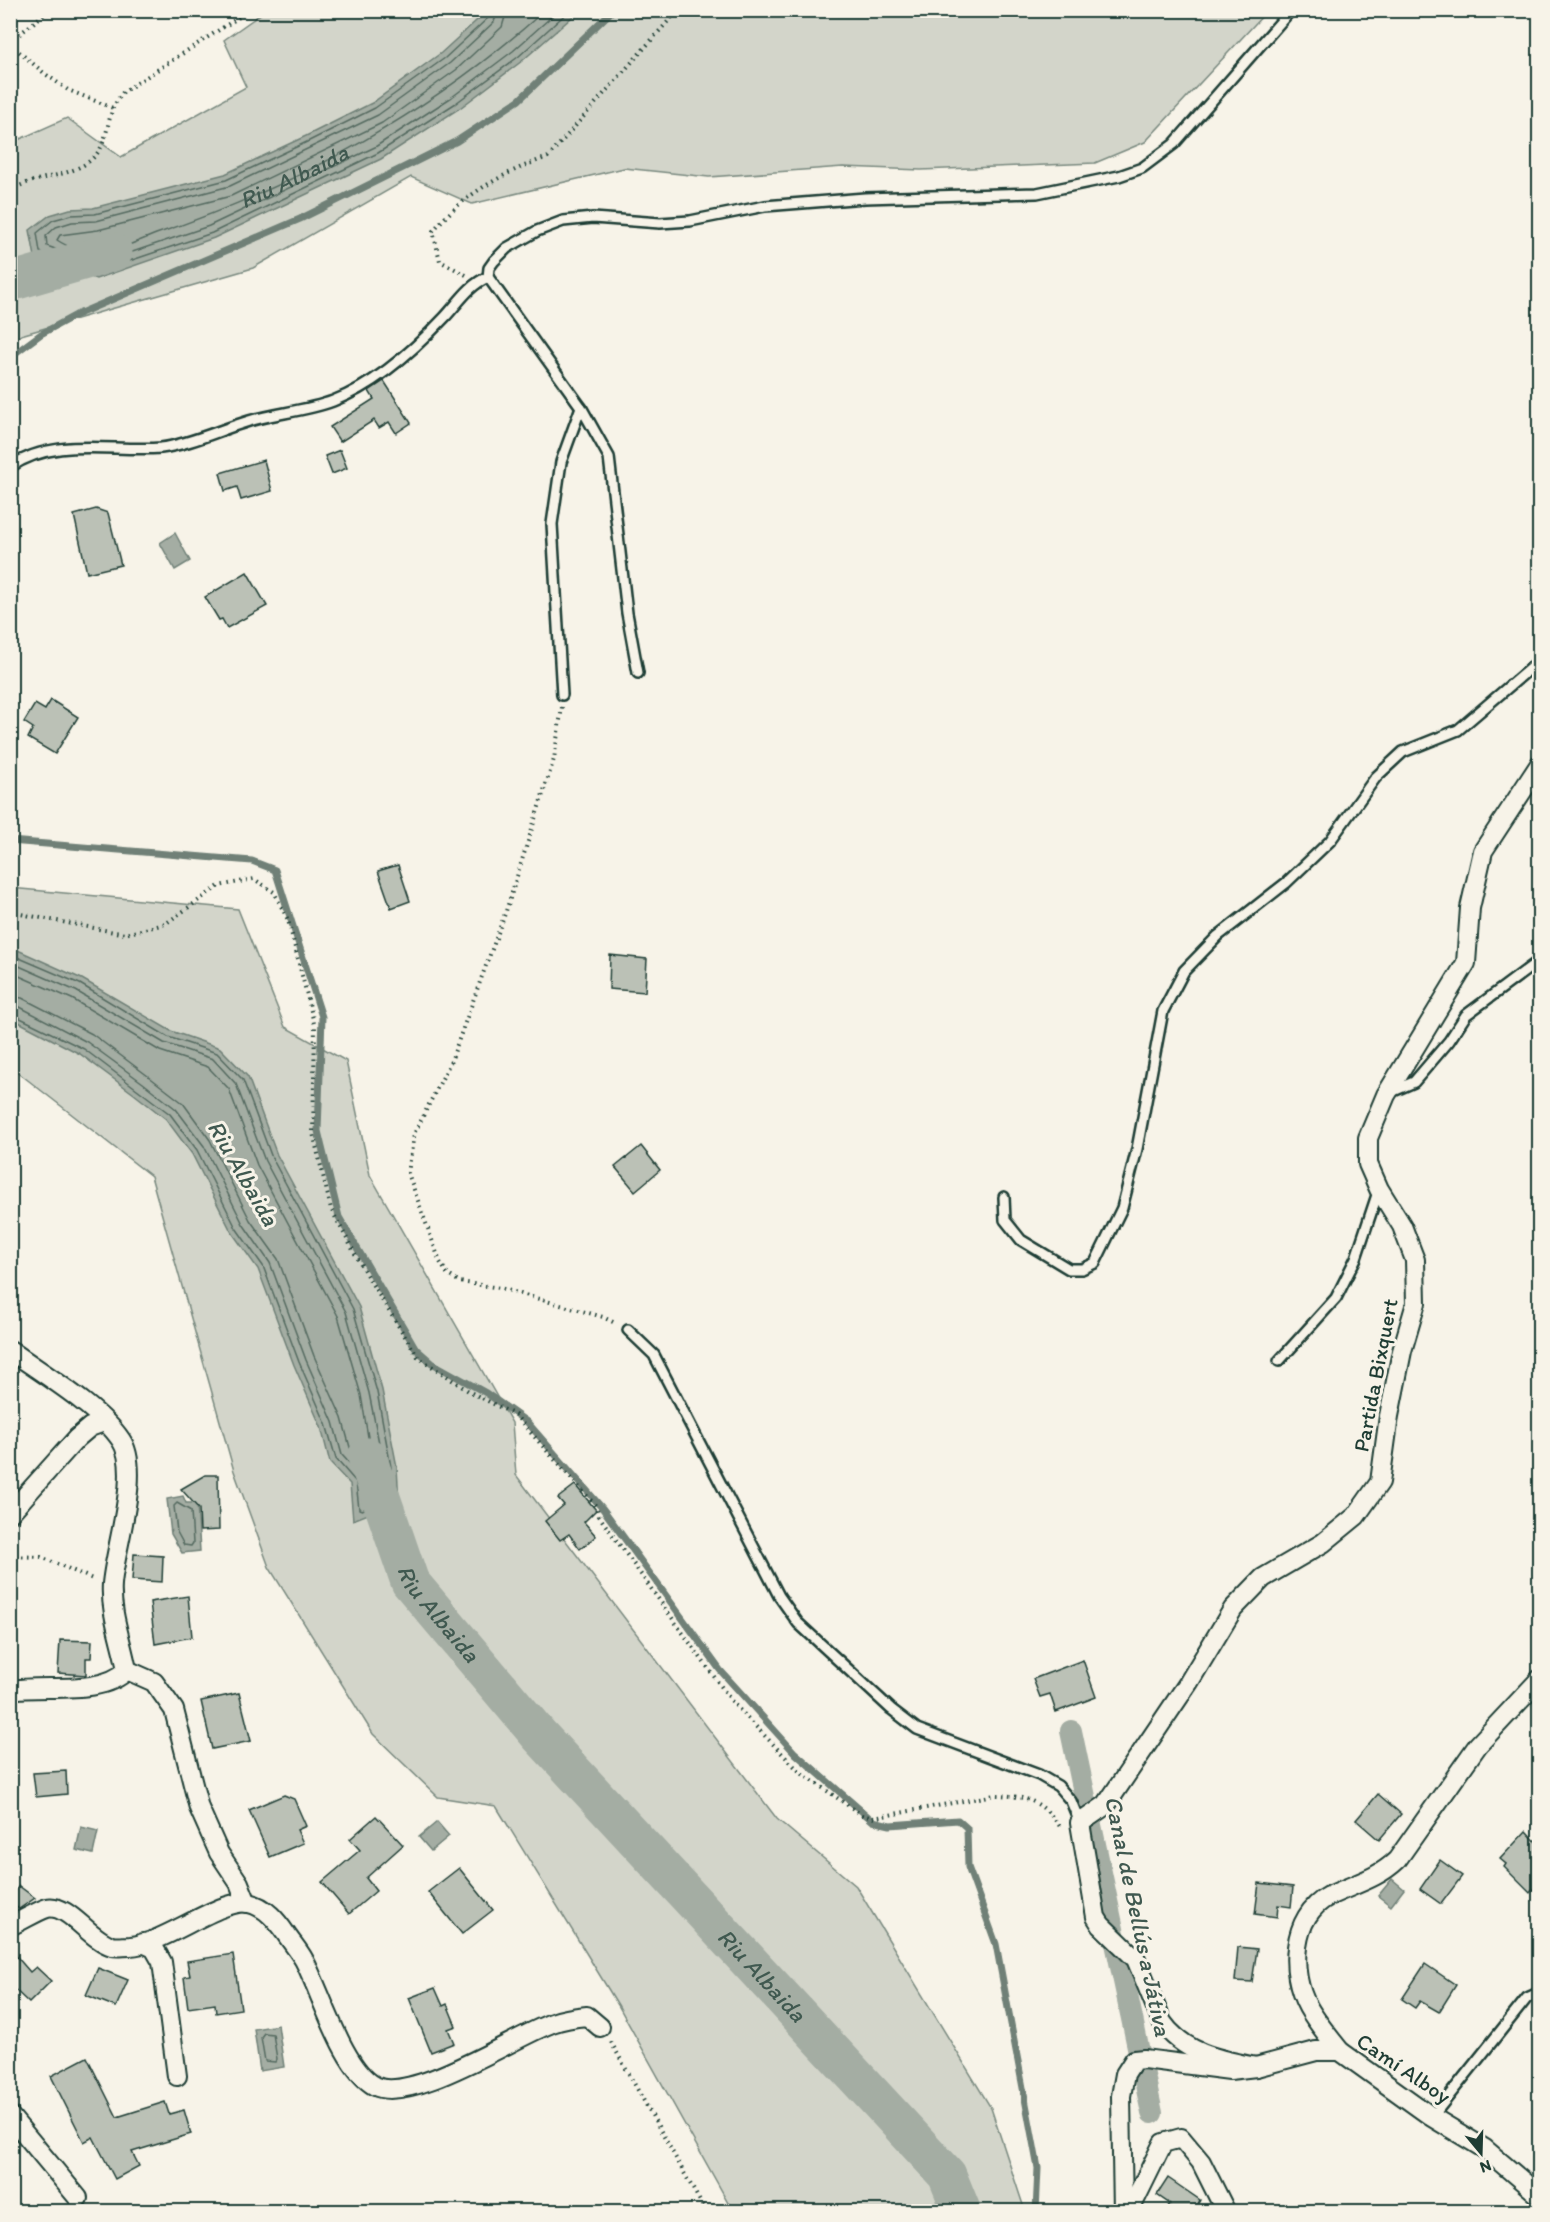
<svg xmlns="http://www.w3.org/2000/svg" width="1550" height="2222" font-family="Itim,sans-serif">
  <rect width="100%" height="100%" fill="#f7f3e8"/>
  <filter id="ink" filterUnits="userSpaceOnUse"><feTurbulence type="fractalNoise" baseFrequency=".0167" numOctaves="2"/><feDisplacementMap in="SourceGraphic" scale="12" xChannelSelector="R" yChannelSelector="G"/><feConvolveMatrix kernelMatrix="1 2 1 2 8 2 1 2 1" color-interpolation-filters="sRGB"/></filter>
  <g filter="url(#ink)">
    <!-- green -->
    <g fill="#d3d5ca" stroke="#79897f" stroke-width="1.5">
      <polygon points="265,11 1267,11 1145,142 1095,163 921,170 843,167 709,177 624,168 472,204 411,177 253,268 21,335 11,342 11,143 67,118 121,157 246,87 224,40"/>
      <polygon points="10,888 238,909 285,1027 346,1061 370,1175 512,1423 516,1475 777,1819 856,1886 991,2108 1025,2211 733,2211 618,2005 496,1806 438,1797 373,1734 269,1567 234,1471 151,1176 11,1067"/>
    </g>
    <!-- water -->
    <g fill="#a4ada3" stroke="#6f8077" stroke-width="1.5">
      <polygon points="487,11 579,11 522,61 460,108 381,159 214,238 96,279 35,257 30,230 50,215 70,209 93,208 225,174 306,136 372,103 441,53"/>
      <polygon points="175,533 190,561 175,570 160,543"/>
      <polygon points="11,947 82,979 171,1031 220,1048 248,1077 277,1155 359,1307 382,1390 397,1467 399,1502 353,1520 350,1484 330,1463 321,1427 294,1365 258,1269 231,1231 192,1154 166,1119 134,1094 80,1054 11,1018"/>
      <polygon points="183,1496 186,1503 197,1503 200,1551 182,1553 171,1534 167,1499"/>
      <polygon points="437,1822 449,1836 431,1851 419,1837"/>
      <polygon points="81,1827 98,1831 93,1854 76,1850"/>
      <polygon points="1392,1879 1404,1889 1391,1906 1378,1896"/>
      <polygon points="278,2025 284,2067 260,2071 254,2029"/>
    </g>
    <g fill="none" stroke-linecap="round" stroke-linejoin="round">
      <!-- shore -->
      <g stroke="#546a60" stroke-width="1.5">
        <polyline points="491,10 489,17 445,58 375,108 309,141 226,180 95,214 71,215 53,220 37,233 40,252 97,272 212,233 378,153 456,103 518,57 570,10"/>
        <polyline points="498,10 494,22 450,63 378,115 230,186 96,221 72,222 56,227 46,236 47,246 97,264 209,226 375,147 452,97 513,51 559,10"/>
        <path id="s1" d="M507,10l-5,17 -46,43 -74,53 -151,73 -133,34 -38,5 -3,5c9,6 28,14 39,15 10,0 48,-16 60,-21 142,-48 277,-123 389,-224"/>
        <polyline points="10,954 80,984 168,1037 217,1053 243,1080 272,1158 353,1309 377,1392 391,1467 392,1498 362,1510 359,1509 356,1482 336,1459 326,1424 299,1362 263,1266 236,1228 197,1150 170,1114 84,1049 10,1013"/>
        <polyline points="10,962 76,991 164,1043 213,1059 236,1084 265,1161 346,1312 369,1393 384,1468 384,1493 369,1500 365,1498 362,1477 342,1455 333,1422 306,1360 270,1263 243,1224 204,1146 176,1109 143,1083 87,1042 18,1006 10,1005"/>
        <polyline points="10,972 72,999 160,1051 208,1067 229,1089 257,1165 338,1316 361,1395 374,1473 370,1473 351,1451 342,1418 314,1356 278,1259 250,1220 210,1140 183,1103 148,1076 92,1034 22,998 10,996"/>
        <polygon points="177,1503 191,1511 193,1543 191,1546 184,1545 177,1532 174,1506"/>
        <polygon points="264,2033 273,2034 277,2059 275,2062 265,2061 261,2037"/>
      </g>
      <!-- stream -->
      <g stroke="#6f8077" stroke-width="7">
        <polyline points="10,357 41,334 76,315 300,219 457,141 519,100 613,10"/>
        <polyline points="10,841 252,861 275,870 322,1017 318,1131 339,1217 416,1349 432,1363 486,1393 527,1422 603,1509 720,1670 795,1753 873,1821 890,1825 958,1820 967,1828 968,1867 996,1944 1038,2168 1036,2212"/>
      </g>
      <!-- canal -->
      <polyline stroke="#a4ada3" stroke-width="22" points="1071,1731 1152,2113"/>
      <!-- river -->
      <g stroke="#a4ada3" stroke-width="39">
        <polyline points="10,282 113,252"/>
        <path id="s2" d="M367,1457l43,125 129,153 408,440 15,37"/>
      </g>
    </g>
    <!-- building -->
    <g fill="#bbc1b6" stroke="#1f3d34" stroke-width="1.5">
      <polygon points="384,381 411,423 396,433 389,422 379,428 374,420 340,442 330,427 374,399 369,391"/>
      <polygon points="340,450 347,468 332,474 325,456"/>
      <polygon points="264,460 272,491 241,500 237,487 225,491 220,473"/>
      <polygon points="96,509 108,513 121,565 87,573 74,515"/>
      <polygon points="247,572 267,606 227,628 222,619 219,620 205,597"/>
      <polygon points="51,700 78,717 55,754 28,738 33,728 24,722 35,704 45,710"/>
      <polygon points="398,865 410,901 391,908 378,871"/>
      <polygon points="610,955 647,959 645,992 609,989"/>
      <polygon points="641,1146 660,1170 635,1191 615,1167"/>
      <polygon points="205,1475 218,1475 219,1530 200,1531 199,1509 181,1489"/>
      <polygon points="575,1485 596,1510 584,1522 596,1536 580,1549 569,1534 560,1540 545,1521 564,1505 558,1498"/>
      <polygon points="134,1554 163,1556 162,1582 132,1580"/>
      <polygon points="188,1596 192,1637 155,1644 150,1602"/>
      <polygon points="60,1640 92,1641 91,1658 86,1658 86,1675 58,1673"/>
      <polygon points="1083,1660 1096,1697 1056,1712 1050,1694 1040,1697 1033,1679"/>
      <polygon points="239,1693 251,1741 212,1749 201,1701"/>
      <polygon points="66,1771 67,1794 36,1797 33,1773"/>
      <polygon points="1378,1794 1401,1814 1379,1840 1356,1820"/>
      <polygon points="284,1795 294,1799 306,1826 297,1830 303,1843 270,1857 249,1810"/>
      <polygon points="376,1816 403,1845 366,1878 376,1891 349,1914 322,1882 360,1850 350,1839"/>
      <polygon points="1526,1831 1539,1845 1539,1882 1530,1893 1504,1867 1506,1864 1500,1859"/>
      <polygon points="1440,1860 1462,1876 1441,1904 1420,1889"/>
      <polygon points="459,1868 493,1910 462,1934 428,1892"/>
      <polygon points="1259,1883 1293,1887 1291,1907 1278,1905 1277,1917 1255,1914"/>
      <polygon points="19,1886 35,1898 19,1909 10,1902 10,1897"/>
      <polygon points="1238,1947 1257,1949 1252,1982 1235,1981"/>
      <polygon points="10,1949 30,1972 36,1967 51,1981 29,2003 10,1985"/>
      <polygon points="233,1954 241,2009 216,2013 215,2004 188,2008 184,1977 190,1976 187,1961"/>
      <polygon points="1425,1964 1456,1985 1439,2012 1420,2001 1415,2008 1402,1999"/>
      <polygon points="98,1968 128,1980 116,2007 86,1995"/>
      <polygon points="435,1988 443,2006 447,2004 456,2026 448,2029 454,2043 431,2052 409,1998"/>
      <polygon points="87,2057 117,2117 165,2102 169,2114 184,2110 191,2134 132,2152 139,2166 115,2179 93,2137 84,2142 51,2076"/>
      <polygon points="1168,2178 1200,2200 1194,2211 1165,2211 1170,2204 1157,2195"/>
    </g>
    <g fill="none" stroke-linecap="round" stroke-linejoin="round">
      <!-- service casing -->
      <g stroke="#1f3d34" stroke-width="14">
        <g id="service">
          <path d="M10,467c45,-31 101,-15 151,-19 27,-3 61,-19 88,-27 27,-8 57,-10 84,-20 42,-16 82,-52 112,-84 14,-15 24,-32 43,-40"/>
          <polyline points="638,673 627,613 609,457 581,407 488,277 489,268 494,261 507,248 537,231 563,221 593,218 660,223 690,221 765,206 865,198 1037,193 1119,176 1142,168 1174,144 1291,10"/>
          <polyline points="562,695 552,524 561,462 581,407"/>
          <polyline points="1391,1092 1414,1082 1449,1041 1466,1015 1540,960"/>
          <polyline points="1004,1197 1005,1220 1021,1240 1069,1269 1082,1269 1095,1263 1122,1208 1137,1149 1163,1011 1184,971 1218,936 1286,883 1330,841 1376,777 1403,752 1458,730 1540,660"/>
          <polyline points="628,1330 654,1355 779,1596 798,1623 891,1709 917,1729 1039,1775 1058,1786 1071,1801 1080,1823"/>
          <polyline points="1279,1361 1336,1298 1356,1258 1379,1189"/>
          <polyline points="1432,2117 1527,1998 1540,1992"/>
        </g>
      </g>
      <!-- minor casing -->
      <g stroke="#1f3d34" stroke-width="22">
        <g id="minor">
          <path d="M10,1350c33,24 89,57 111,90 21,31 -6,107 -9,144 -2,29 10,58 15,86 -25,26 -82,14 -117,20"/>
          <polyline points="10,1513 77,1438 90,1427 104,1422"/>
          <polyline points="127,1670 154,1682 174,1710 199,1808 219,1853 239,1883 247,1903"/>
          <path d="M10,1926c12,-5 25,-14 37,-18 21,-5 43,32 65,38 5,1 12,0 18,0 33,-1 90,-48 119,-43 17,4 28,18 37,31 6,9 13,17 18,26 17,32 39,109 71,126 36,18 139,-49 177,-63 11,-4 24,-6 35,-7l13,11"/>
          <polyline points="143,1943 154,1948 162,1962 177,2076"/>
          <path d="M1340,2051c-11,-14 -23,-28 -32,-44 -19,-34 -17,-91 21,-111 25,-12 48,-17 68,-36l81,-115 62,-66"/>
          <path d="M1256,2067c-35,-7 -72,-13 -94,-45l-26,-63 -35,-34 -5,-8 -16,-94 26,-18 83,-123 44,-73 30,-31 60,-35 33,-27 24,-34 9,-66 13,-65 14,-48 -1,-43 -13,-34 -23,-37 -11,-25v-26l18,-43 80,-132 4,-55 13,-57 57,-87"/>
          <polyline points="10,2116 78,2198"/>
          <polyline points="1123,2212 1121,2096 1125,2074 1134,2060 1144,2059 1230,2070 1256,2067 1316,2051 1340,2051 1432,2117 1485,2149 1540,2196"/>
          <polyline points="1129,2212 1163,2143 1181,2138 1201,2162 1226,2212"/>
        </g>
      </g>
      <!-- path -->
      <g stroke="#1f3d34" stroke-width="4" stroke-dasharray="1.5 4.5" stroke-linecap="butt">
        <polyline points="10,42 49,10"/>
        <polyline points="10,44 44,73 68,90 113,108"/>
        <path d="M10,191c26,-17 63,-12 85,-35 12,-13 12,-33 18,-48 2,-5 7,-11 10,-16l127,-82"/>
        <path d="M466,275l-26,-14 -7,-30c29,-36 71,-59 115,-74l130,-147"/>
        <polyline points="562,707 554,759 506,911 451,1061 414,1134 408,1173 440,1262 448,1275 460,1282 500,1288 603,1317 615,1323"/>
        <path d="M10,912l115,22 40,-10 54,-38 35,-7 20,13 14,28 27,107 -2,106 18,76 8,15 28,52 51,81 52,35 45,23 81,91 3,10 134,187 68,70 61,42 11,3 122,-23c33,1 47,6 66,33"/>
        <polyline points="10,1556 41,1557 95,1580"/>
        <polyline points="611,2042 706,2212"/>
      </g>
      <!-- service -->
      <use href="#service" stroke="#f7f3e8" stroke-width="9"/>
      <!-- minor -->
      <use href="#minor" stroke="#f7f3e8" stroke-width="18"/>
    </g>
  </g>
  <g text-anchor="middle" stroke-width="6" stroke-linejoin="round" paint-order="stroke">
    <!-- street labels -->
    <g font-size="22" fill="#1f3d34" stroke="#f7f3e8">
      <text transform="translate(1375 1375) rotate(-79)" y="8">Partida Bixquert</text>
      <text transform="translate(1404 2068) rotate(34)" y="8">Camí Alboy</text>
    </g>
    <!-- water labels -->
    <g font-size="24" font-style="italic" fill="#405950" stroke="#f7f3e8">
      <text dy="8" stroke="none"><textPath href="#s1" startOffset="776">Riu Albaida</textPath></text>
      <text transform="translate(243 1173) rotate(60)" y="8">Riu Albaida</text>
      <text dy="8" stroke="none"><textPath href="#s2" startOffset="174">Riu Albaida</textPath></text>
      <text transform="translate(1138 1916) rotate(78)" y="8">Canal de Bellús a Játiva</text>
      <text dy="8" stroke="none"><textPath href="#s2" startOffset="660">Riu Albaida</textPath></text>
    </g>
  </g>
  <!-- margin -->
  <rect width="1550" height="2222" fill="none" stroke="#f7f3e8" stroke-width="36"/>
  <rect x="18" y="18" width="1514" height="2186" fill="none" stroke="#1f3d34" stroke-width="2" filter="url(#ink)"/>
  <!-- north arrow -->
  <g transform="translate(1481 2153) rotate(161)" stroke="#f7f3e8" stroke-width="4.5" paint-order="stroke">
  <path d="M0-4.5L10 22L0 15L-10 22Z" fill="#1f3d34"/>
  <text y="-9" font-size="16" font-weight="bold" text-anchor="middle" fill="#1f3d34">N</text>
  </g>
</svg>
